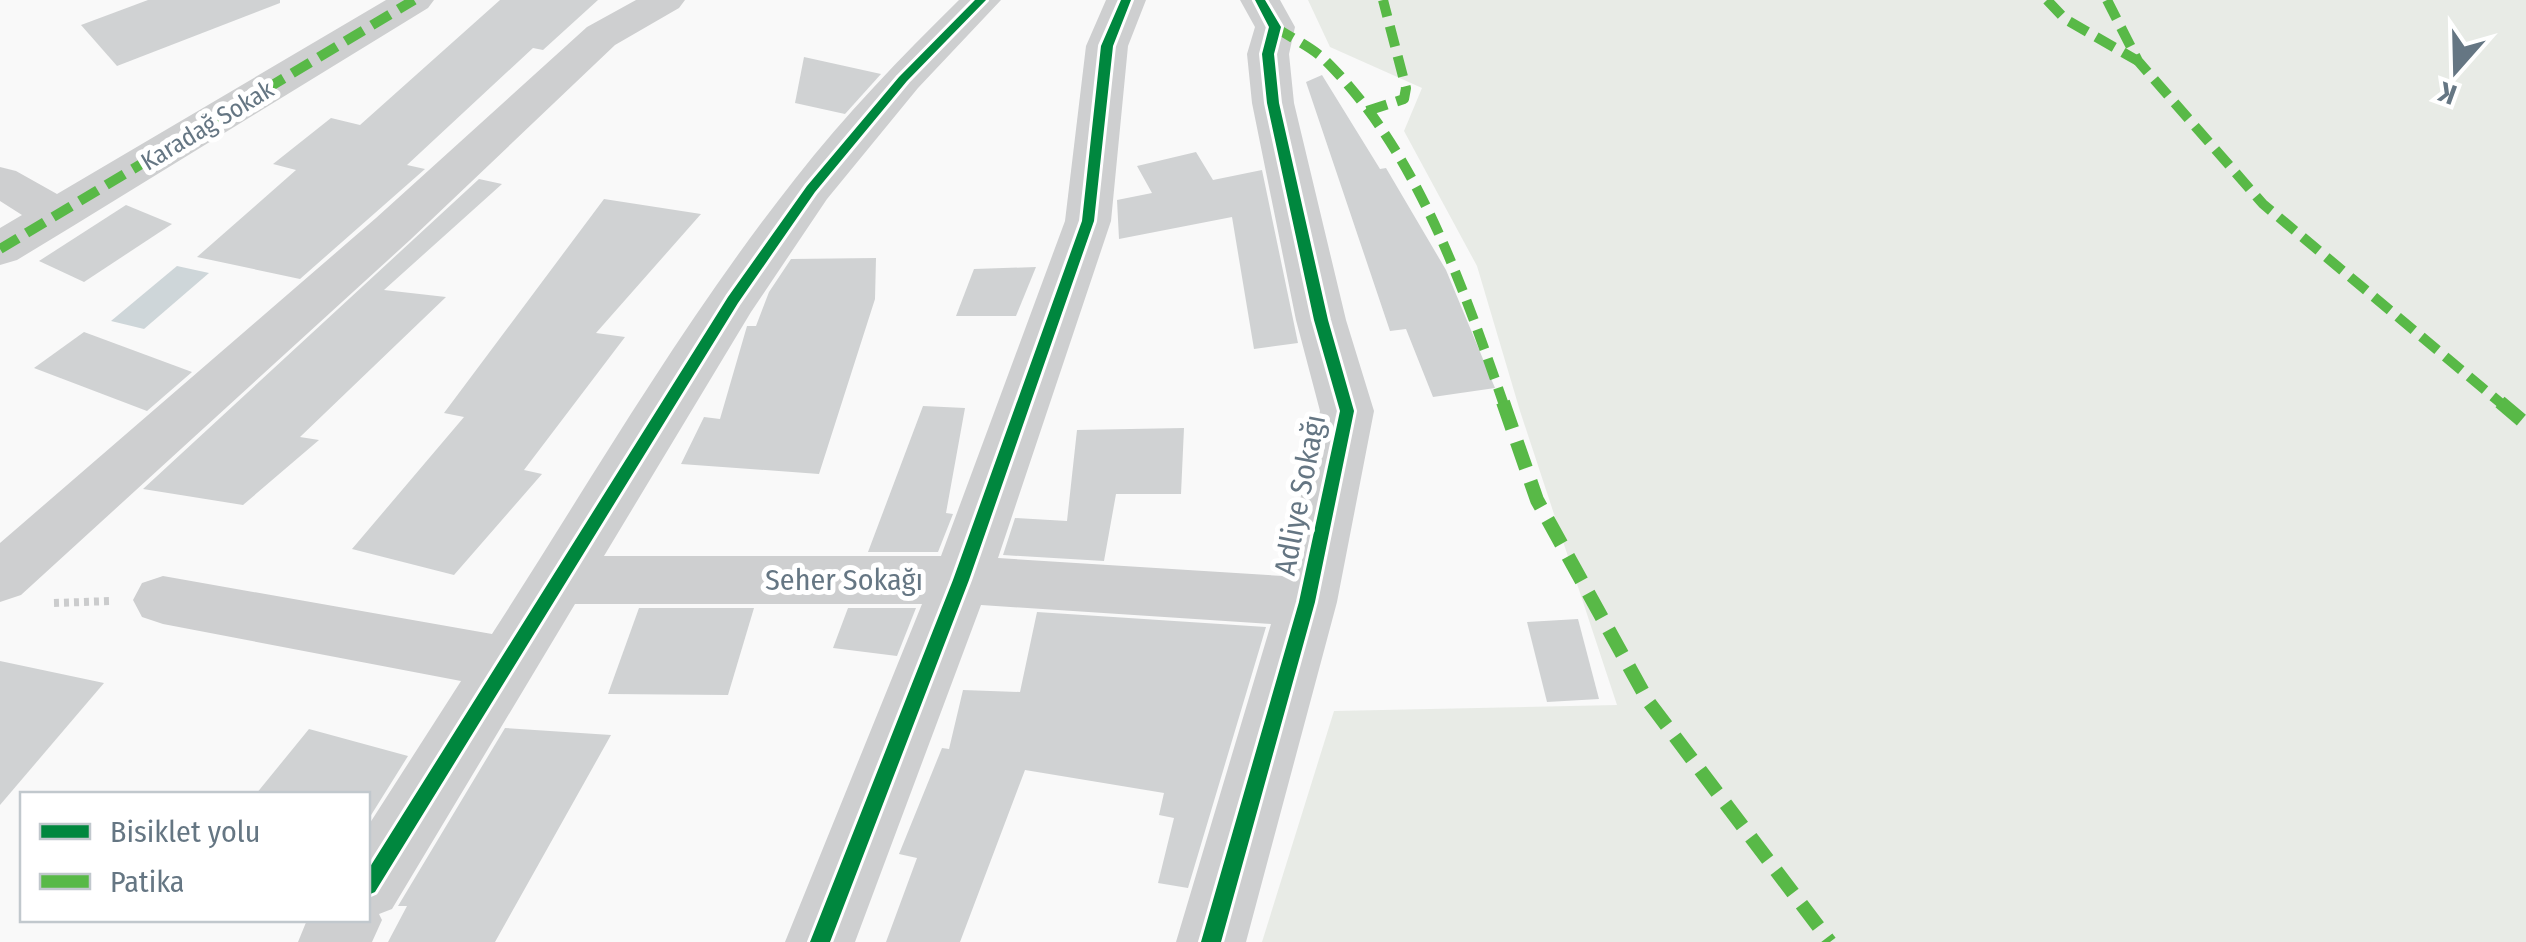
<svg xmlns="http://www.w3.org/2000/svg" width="2526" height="942" font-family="'Fira Sans Condensed',sans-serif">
  <rect width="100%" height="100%" fill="#f9f9f9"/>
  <!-- green -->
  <polygon fill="#e8ebe6" points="1308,0 2526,0 2526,942 1262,942 1334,711 1617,705 1520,411 1477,266 1404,131 1422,88 1330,47"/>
  <!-- water -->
  <polygon fill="#ced6d9" points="177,266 209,273 144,329 111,321"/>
  <!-- building -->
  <g fill="#d0d2d3">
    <polygon points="148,0 280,0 280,3 117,66 81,25"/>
    <polygon points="500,0 598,0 543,50 533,48 407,165 425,169 300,279 197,257 296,170 273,164 331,118 360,125"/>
    <polygon points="804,57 881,74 845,114 795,103"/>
    <polygon points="1322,75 1380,169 1386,168 1446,270 1495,388 1433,397 1406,329 1390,331 1306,82"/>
    <polygon points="1196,152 1213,180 1262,170 1298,343 1254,349 1232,217 1119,239 1117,200 1152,193 1137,166"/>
    <polygon points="479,179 502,184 384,290 446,297 300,437 319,440 243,505 143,489"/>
    <polygon points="604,199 701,214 596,333 625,337 524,470 542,474 454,575 352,549 464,417 444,413"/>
    <polygon points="126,205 172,224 84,282 39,261"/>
    <polygon points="876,258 875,299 819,474 681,464 704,417 720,419 747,326 756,326 769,292 791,259"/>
    <polygon points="1036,267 1016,316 956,316 974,269"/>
    <polygon points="84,332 192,372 147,411 34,368"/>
    <polygon points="923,406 965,408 946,513 953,514 938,552 868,552"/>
    <polygon points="1184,428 1181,494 1116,494 1104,561 1003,555 1015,518 1067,521 1077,430"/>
    <polygon points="639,608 754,608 728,695 608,694"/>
    <polygon points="848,608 916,608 897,656 833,648"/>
    <polygon points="1037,612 1266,627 1188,888 1158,883 1174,818 1159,815 1164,793 1025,770 960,942 886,942 917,858 899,854 942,748 949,749 963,690 1020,692"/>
    <polygon points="1578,619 1599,699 1547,702 1527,622"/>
    <polygon points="0,661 104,683 0,805"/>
    <polygon points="505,728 611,735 495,942 388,942 407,906 398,906"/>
    <polygon points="309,729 408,756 368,820 368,794 256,794"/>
  </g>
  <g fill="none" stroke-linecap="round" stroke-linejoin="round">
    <!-- path -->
    <polyline stroke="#cbcccd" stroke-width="8" stroke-dasharray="5 5" stroke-linecap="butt" points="54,603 112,601"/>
    <!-- minor -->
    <g fill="#cecfd0" fill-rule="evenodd">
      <polygon points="386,0 434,0 428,8 73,226 17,260 0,265 0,228 22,215 0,201 0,167 16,171 57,194"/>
      <polygon points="636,0 685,0 679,8 615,45 410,240 21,595 0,602 0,543 376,218 587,27"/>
      <path d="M959,0h42l-83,88 -91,111 -76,113 -147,244h337l124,-335 21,-175 20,-46h40l-18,46 -17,175 -113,337 285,18 37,-165 -24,-91 -44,-217 -5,-49 8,-27 -15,-27h40l15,27 -6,27 5,49 52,217 28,91 -37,191 -91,340h-70l95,-318 -290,-19 -126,337h-70l137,-338h-347l-183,305 -13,5 3,6 -10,22h-74l9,-22h61v-94l93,-145 -298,-57 -21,-7 -9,-17 9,-17 21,-7 329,58c98,-152 190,-312 303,-455 50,-64 106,-122 164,-179z"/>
    </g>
    <!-- quiet-far1 -->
    <g stroke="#58b947" stroke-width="10" stroke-dasharray="21 10" stroke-linecap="butt">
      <polyline points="2047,0 2065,19 2138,61"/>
      <polyline points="2107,0 2138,61 2263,204 2503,405"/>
      <path d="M1275,27c16,11 37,20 51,34 92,92 136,224 178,344"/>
      <polyline points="1367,111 1404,99 1406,88 1383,0"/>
      <polyline points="0,249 414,0"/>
    </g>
    <!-- quiet -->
    <g stroke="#58b947" stroke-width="14" stroke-dasharray="28 14" stroke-linecap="butt">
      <polyline points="1503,402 1537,500 1648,701 1830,942"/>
      <polyline points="2500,402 2526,424"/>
    </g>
    <!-- cycleway casing -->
    <g stroke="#fff" stroke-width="6">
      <g id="cycleway">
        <polygon points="975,0 986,0 907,81 815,192 738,303 375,892 368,895 368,870 728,297 807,186 899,77"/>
        <polygon points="1121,0 1131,0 1113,46 1094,221 969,580 830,942 810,942 953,580 1082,221 1101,46"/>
        <polygon points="1255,0 1265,0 1281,27 1274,54 1279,103 1328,320 1354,411 1315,602 1221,942 1201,942 1299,602 1340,411 1314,320 1267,103 1262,54 1269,27"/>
      </g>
    </g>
    <!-- cycleway -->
    <use href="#cycleway" fill="#00873e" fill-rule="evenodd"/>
  </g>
  <g text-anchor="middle" stroke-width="10" stroke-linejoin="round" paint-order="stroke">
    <!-- far-street labels -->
    <g font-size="25" fill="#657683" stroke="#fff">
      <text transform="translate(207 125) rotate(-31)" y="9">Karadağ Sokak</text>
    </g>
    <!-- street labels -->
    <g font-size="30" fill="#657683" stroke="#fff">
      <text transform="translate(1300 495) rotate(-79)" y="10">Adliye Sokağı</text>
      <text x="844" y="590">Seher Sokağı</text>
    </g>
  </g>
  <!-- legend -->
  <rect x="20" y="792" width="350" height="130" fill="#ffffff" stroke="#c1c8cd" stroke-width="2.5"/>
  <rect x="40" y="824" width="50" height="15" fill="#00873e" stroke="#c1c8cd" stroke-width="2.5"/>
  <text x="110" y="842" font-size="30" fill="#657683">Bisiklet yolu</text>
  <rect x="40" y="874" width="50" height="15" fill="#58b947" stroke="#c1c8cd" stroke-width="2.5"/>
  <text x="110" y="892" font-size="30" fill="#657683">Patika</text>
  <!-- north arrow -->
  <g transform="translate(2456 70) rotate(200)" stroke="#ffffff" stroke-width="8" paint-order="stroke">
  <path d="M0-8L18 38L0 25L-18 38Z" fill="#657683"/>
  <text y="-15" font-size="28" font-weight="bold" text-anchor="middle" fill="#657683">K</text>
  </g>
</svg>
